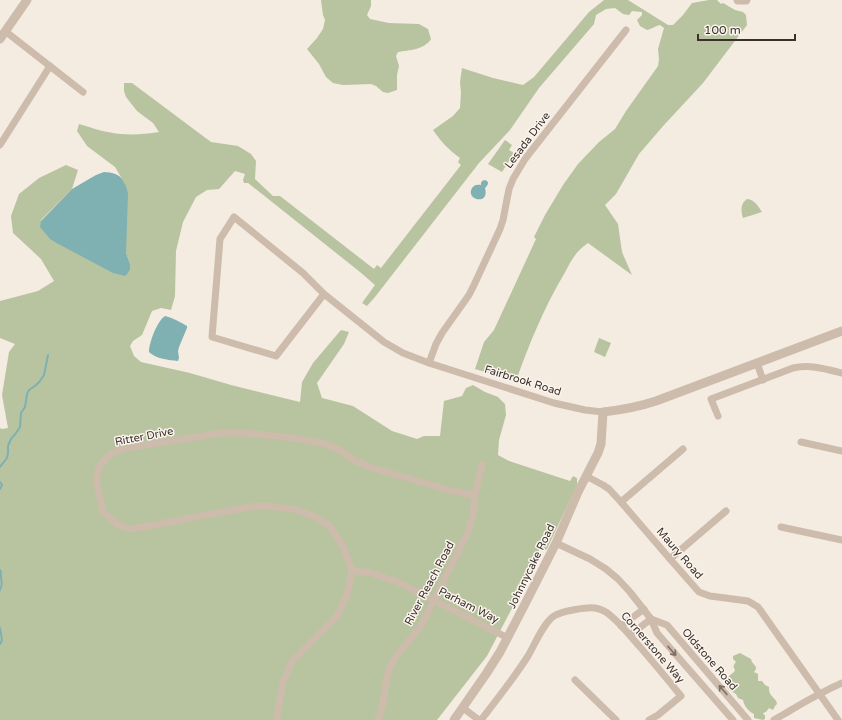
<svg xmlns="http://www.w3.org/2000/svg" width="842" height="720" font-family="'Varela Round',sans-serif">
  <rect width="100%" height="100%" fill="#f4ebe1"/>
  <!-- green -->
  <g fill="#b8c4a0">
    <path d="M321,0h50v6l-4,9 3,4 19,4 30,1 9,5 3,10c-7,11 -22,11 -33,13l-2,4 3,10 -2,9v15l-9,3 -5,-1 -7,-6 -5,-2 -28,1 -10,-2 -7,-6 -7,-13 -12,-15 10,-11 6,-9 2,-9 -2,-5z"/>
    <path d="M604,0h24l40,25h5l10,-10 9,-12 17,-3h8l4,4 2,-1 12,7 8,2 3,3 1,10 -44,58 -39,42 -25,29 -23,40 -11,11 13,19 4,28 10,23 -44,-32c-13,9 -17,18 -24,31 -20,34 -35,70 -48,107l-41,-12 9,-27 10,-12 42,-91 -2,-2 11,-22 18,-30 15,-21 21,-22 16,-13 11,-18 32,-45 1,-7 -1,-10 6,-21 -4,-3c-5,1 -8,4 -13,5l-7,-4 -3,-6 5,-5v-3l-10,-1 -3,4 -6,-1 -8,-6 -9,1 -10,6 -2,9 -55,64 -29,42 -31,33 -104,134 -8,9 -5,-3 13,-18 -15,-13 -103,-82 -9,-7h-4l-1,-3 2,-6 -10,-3 -16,18 -12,1 -11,7 -13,25 -7,29 -1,45 -4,14 -10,-2 -9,3 -10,24 -9,6 -3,5 4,10 7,6 49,11 41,12 69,17 2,-20 11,-19 28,-33 8,2 -5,12 -27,39 5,15 31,8 39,25 25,8 7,-3h16l4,-35 18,-5 4,-8 7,-3 12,7 13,5 7,7 1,11 -7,25 -1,15 11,6 61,20 3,-5 4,2v7l-30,64 -4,2 -3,-4 -9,25 -44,84 -50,64h-437v-292l2,1 6,-1 -6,-33 7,-43 6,-8 -15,-6v-37l38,-10 16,-10 -13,-22 -28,-26 -2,-17 8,-22 20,-16 27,-13 12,5 -6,19 -31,31 10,20 18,8 61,16 -4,-11 -1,-69 -10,-17 -28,-21 -10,-15 2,-7c13,4 28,9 42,10 13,1 26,0 38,-2l-6,-9 -16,-12 -11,-14 -2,-6v-8h8l79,59 27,4 13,8 5,7 -1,18 18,17h7l94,73 3,-4 4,3 80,-103 -3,-3 2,-4c-12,-9 -18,-15 -27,-28l20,-14 7,-8 1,-15 -1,-11 2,-14 31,10 30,7 11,-8 55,-65z"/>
    <polygon points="505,140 512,145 509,150 514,153 502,172 488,164"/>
    <path d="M747,199c8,1 11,7 15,13l-19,6c-2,-7 -3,-14 4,-19z"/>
    <polygon points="599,338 611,343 605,357 594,352"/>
    <path d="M740,653l11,6 1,3 4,5v2l-2,3 4,2v7h4l3,4 4,2c0,2 0,6 2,8 3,4 5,4 6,9l-2,2 -2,4 -4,-2 -3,4 -3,1 1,2h1v4l-2,1 -9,-2v-4c-5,-2 -10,-8 -11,-14l-5,-2 -2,-4 -7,-4 -3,-5 3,-9 5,-4 1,-2c-2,-3 -2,-5 1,-8l-3,-3v-3z"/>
  </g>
  <!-- water -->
  <g fill="#7fb0b2">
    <path d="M104,172c16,1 20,6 24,21l-2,60 4,11v5l-2,4 -3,3 -12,-3 -62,-33 -6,-7 -5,-6 1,-6 31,-32 24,-14z"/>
    <path d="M485,180c5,2 3,5 0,8 5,18 -20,12 -13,0 2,-3 5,-4 9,-3v-2l1,-2z"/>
    <path d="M165,316c8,2 15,6 22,10v2l-8,19 -1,4 1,7 -1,3c-9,-1 -22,-2 -29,-9 0,-9 8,-31 16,-36z"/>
  </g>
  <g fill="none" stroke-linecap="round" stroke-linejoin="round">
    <!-- stream -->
    <g stroke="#7fb0b2" stroke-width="2">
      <polyline points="0,467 7,458 8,453 8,446 11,439 16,433 20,427 21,413 25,407 27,394 29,390 35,386 40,381 44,375 48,355"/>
      <polyline points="0,482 2,485 0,489"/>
      <path d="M0,570l1,2c-1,7 3,12 -1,18"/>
      <polyline points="0,628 2,640 0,644"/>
    </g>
    <!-- minor -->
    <g stroke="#cdbbac" stroke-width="7">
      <polyline points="5,31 83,92"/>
      <polyline points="0,145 50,66"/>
      <polyline points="324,294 276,356 212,337 220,239 234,217 303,273 324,294 384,342 403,353 429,363 554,403 585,410 603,412"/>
      <polyline points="429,363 436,344 442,333 469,295 474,285 500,229 503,220 509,189 513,179 525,159 626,30"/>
      <polyline points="757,363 763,380"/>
      <path d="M718,416l-7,-17 82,-31c17,-4 33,1 49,5"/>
      <polyline points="801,442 842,451"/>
      <polyline points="586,476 603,485 609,489 621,502 670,559 699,592 710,596 748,601 758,607 838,720"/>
      <polyline points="621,502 683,449"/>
      <polyline points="781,527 842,540"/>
      <polyline points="556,543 590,559 606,569 618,579 630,592 651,619 657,633 733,720"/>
      <polyline points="670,559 726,511"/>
      <polyline points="352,571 368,572 398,582 508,638"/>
      <polyline points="651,619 667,625 748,720"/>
      <polyline points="621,626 644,609"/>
      <polyline points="630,635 651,619"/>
      <polyline points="575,680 616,720"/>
      <polyline points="463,708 479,720"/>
      <polyline points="277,717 283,682 292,661 338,615 347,595 352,571 343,546 329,525 311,515 293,509 268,506 248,507 132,529 118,525 103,512 96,479 100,465 112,453 127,448 221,433 247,433 295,438 326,444 342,451 355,461 373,468 452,491 475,495"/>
      <polyline points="378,720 383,704 386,682 390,667 397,655 421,626 467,534 473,516 475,495 482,465"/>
      <path d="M481,720c16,-21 33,-42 47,-64 6,-10 16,-34 26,-40 7,-5 33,-9 41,-8 6,1 12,4 16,8 11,9 20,21 29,31 14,16 28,33 41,49l-23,19 -9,5"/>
      <path d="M774,720c6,-4 11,-6 17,-10 17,-10 33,-19 51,-27"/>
    </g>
    <!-- tertiary -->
    <g stroke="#cdbbac" stroke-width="9">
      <polyline points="738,0 746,0"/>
      <polyline points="0,39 27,0"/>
      <path d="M454,720l32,-46 14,-22 25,-48 31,-61 22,-51 20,-39 3,-9 2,-32c18,-2 35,-5 53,-11l186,-70"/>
    </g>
  </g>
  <!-- one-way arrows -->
  <defs><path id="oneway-shaft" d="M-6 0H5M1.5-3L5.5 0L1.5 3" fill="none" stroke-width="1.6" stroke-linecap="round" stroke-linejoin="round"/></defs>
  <g stroke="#7d6f65">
    <use href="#oneway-shaft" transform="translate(672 651) rotate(49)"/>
    <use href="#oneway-shaft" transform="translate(723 690) rotate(-131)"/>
  </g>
  <g text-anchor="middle" stroke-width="3" stroke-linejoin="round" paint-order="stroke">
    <!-- street labels -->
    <g font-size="11" fill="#3b302b" stroke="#fbf5ee">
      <text transform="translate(527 140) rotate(-53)" y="4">Lesada Drive</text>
      <text transform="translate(523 380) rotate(17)" y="4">Fairbrook Road</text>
      <text transform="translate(144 436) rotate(-11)" y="4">Ritter Drive</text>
      <text transform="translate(680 553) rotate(49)" y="4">Maury Road</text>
      <text transform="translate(531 566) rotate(-64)" y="4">Johnnycake Road</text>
      <text transform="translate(429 583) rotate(-62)" y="4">River Reach Road</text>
      <text transform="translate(469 605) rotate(27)" y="4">Parham Way</text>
      <text transform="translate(653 647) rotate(49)" y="4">Cornerstone Way</text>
      <text transform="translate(710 659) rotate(49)" y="4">Oldstone Road</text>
    </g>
  </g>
  <!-- scale -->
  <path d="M698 34v6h97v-6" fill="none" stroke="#3b302b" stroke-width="2"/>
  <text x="704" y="34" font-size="12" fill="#3b302b" stroke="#fbf5ee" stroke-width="3" paint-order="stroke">100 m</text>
</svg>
